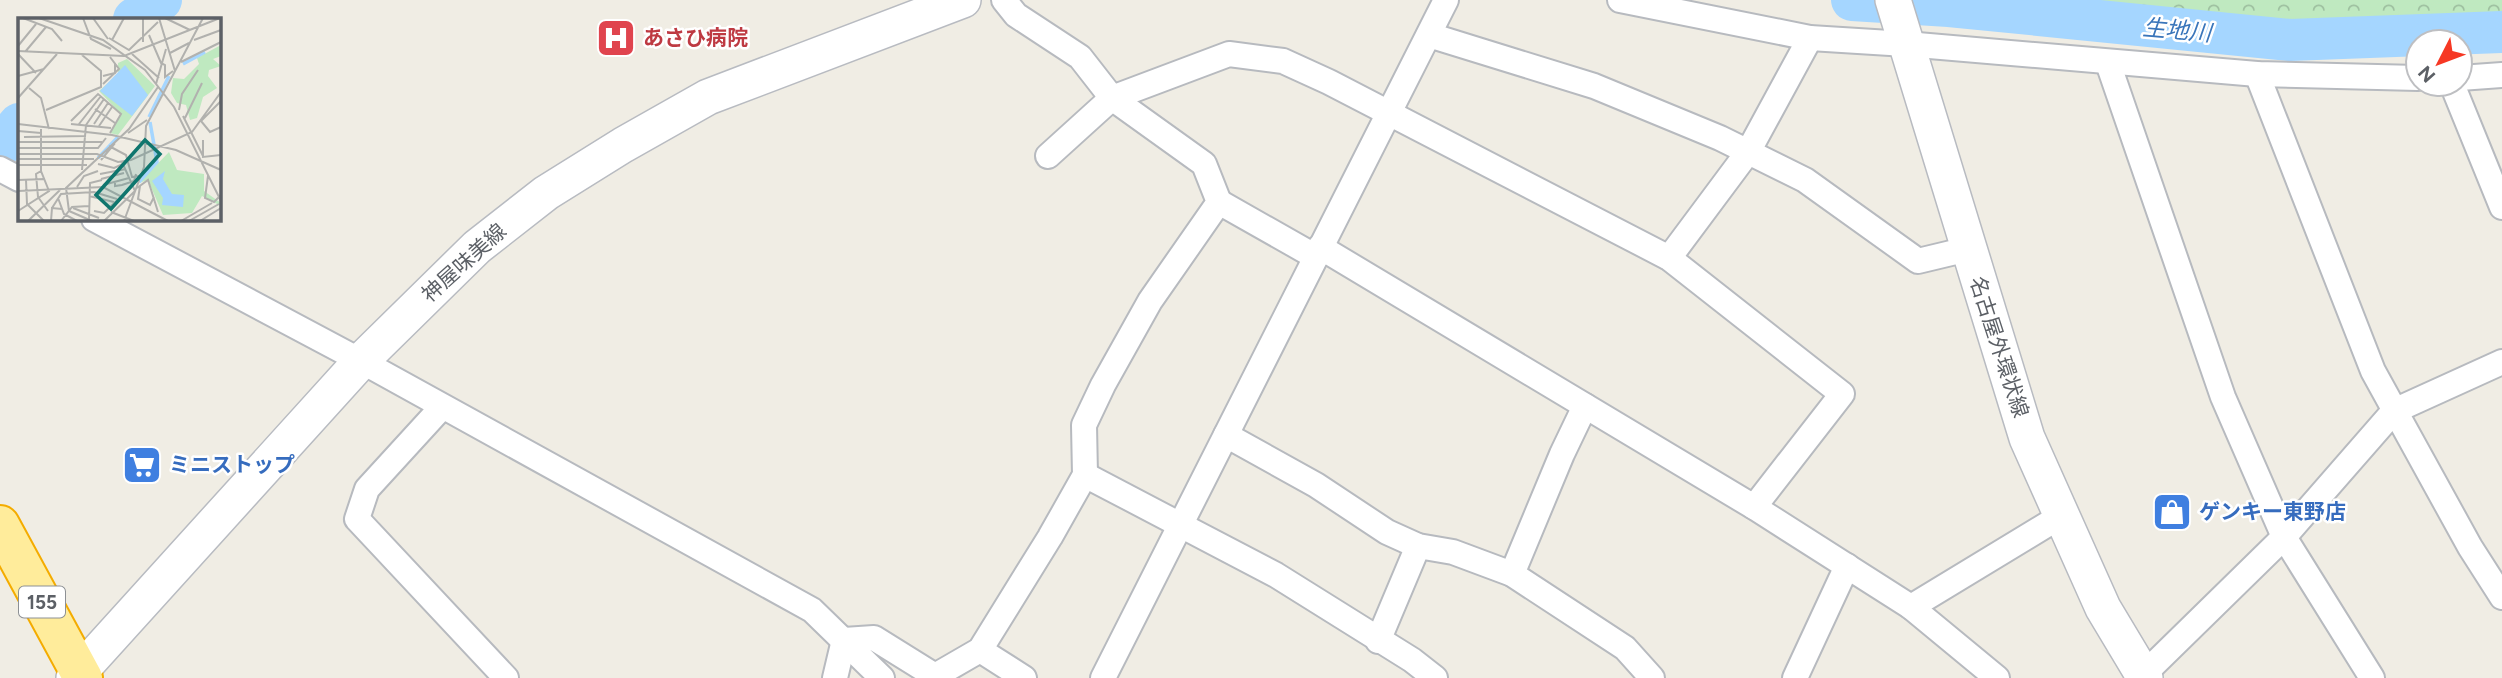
<svg xmlns="http://www.w3.org/2000/svg" width="2502" height="678" font-family="Figtree,'Noto Sans JP',sans-serif">
  <defs>
    <pattern id="forest-crowns" width="20" height="18" patternUnits="userSpaceOnUse" patternTransform="scale(1.75)"><rect width="20" height="18" fill="#bfe9c0"/><path d="M2 6a3 3 0 1 1 6 0M12 15a3 3 0 1 1 6 0" fill="none" stroke="#9ec0a0"/></pattern>
  </defs>
  <rect width="100%" height="100%" fill="#f0ede4"/>
  <!-- forest -->
  <polygon fill="url(#forest-crowns)" points="2021,0 2502,0 2502,18 2369,24 2207,17"/>
  <g fill="none" stroke-linecap="round" stroke-linejoin="round">
    <!-- river -->
    <g stroke="#a5d6ff" stroke-width="42">
      <polyline points="1852,0 1949,6 2290,40 2502,32"/>
      <polyline points="134,19 161,0"/>
      <polyline points="0,147 19,124"/>
    </g>
    <!-- minor casing -->
    <g stroke="#b7babf" stroke-width="28">
      <g id="minor">
        <polyline points="1620,0 1810,38 1906,44 2257,74 2418,78"/>
        <polyline points="1429,35 1594,86 1720,138 1805,180 1918,261 1968,249"/>
        <polyline points="2108,63 2223,397 2284,537 2372,678"/>
        <polyline points="2257,74 2373,371 2470,547 2502,597"/>
        <polyline points="2460,78 2502,75"/>
        <polyline points="2452,84 2502,207"/>
        <polyline points="1048,156 1112,98 1229,54 1283,61 1329,82 1669,258 1842,394 1754,507"/>
        <polyline points="0,169 19,179"/>
        <polyline points="1219,202 1316,257"/>
        <polyline points="94,219 361,361 812,610 882,678"/>
        <polyline points="1320,247 1754,507 1911,607 1997,678"/>
        <polyline points="1669,258 1748,152 1810,38"/>
        <polyline points="442,407 367,489 357,519 506,678"/>
        <polyline points="1226,435 1316,485 1387,532 1418,546 1453,552 1512,574 1625,648 1652,678"/>
        <polyline points="1085,475 1276,575 1412,660 1435,678"/>
        <polyline points="1512,574 1562,454 1585,406"/>
        <polyline points="1911,607 2061,516"/>
        <polyline points="1378,641 1418,546"/>
        <polyline points="980,650 1024,678"/>
        <polyline points="835,678 844,640 874,638 935,676 980,650 1050,537 1085,475 1084,425 1103,385 1150,301 1219,202 1204,164 1112,98 1080,57 1016,15 1004,0"/>
        <polyline points="1103,678 1446,0"/>
        <polyline points="1795,678 1847,566"/>
        <polyline points="2140,678 2284,537 2394,411 2502,362"/>
      </g>
    </g>
    <!-- secondary casing -->
    <g stroke="#b8bbc1" stroke-width="38">
      <g id="secondary">
        <polyline points="1893,0 2027,438 2103,608 2145,678"/>
        <polyline points="74,678 361,361 477,247 546,193 623,145 708,97 963,0"/>
      </g>
    </g>
    <!-- trunk casing -->
    <g stroke="#f4ac00" stroke-width="42">
      <polyline id="trunk" points="0,525 83,678"/>
    </g>
    <!-- minor -->
    <use href="#minor" stroke="#fff" stroke-width="24"/>
    <!-- secondary -->
    <use href="#secondary" stroke="#fff" stroke-width="35"/>
    <!-- trunk -->
    <use href="#trunk" stroke="#ffec9b" stroke-width="38"/>
  </g>
  <!-- icons -->
  <defs>
    <g id="hospital-square" transform="scale(2.0125)"><rect x="-9" y="-9" width="18" height="18" rx="4" fill="#e0444e" stroke="#fff"/><path d="M-5-5h3v3.5h4V-5h3V5h-3V1.5h-4V5h-3Z" fill="#fff"/></g>
    <g id="supermarket-square" transform="scale(2.0125)"><rect x="-9" y="-9" width="18" height="18" rx="4" fill="#3f7fe0" stroke="#fff"/><path d="M-6-5.5h2.5l.6 2H6L4.5 2H-2.5L-4.4-4H-6ZM-1.5 3.2a1.3 1.3 0 1 0 .1 0ZM3 3.2a1.3 1.3 0 1 0 .1 0Z" fill="#fff"/></g>
    <g id="shop-square" transform="scale(2.0125)"><rect x="-9" y="-9" width="18" height="18" rx="4" fill="#3f7fe0" stroke="#fff"/><path d="M-5-2.5h2.3a2.7 3.5 0 0 1 5.4 0H5L5.5 6h-11ZM-1.5-2.5h3a1.5 2.3 0 0 0-3 0Z" fill="#fff"/></g>
  </defs>
  <g fill-rule="evenodd">
    <use href="#hospital-square" x="616" y="38"/>
    <use href="#supermarket-square" x="142" y="465"/>
    <use href="#shop-square" x="2172" y="512"/>
  </g>
  <g text-anchor="middle" stroke-width="5" stroke-linejoin="round" paint-order="stroke">
    <!-- shield labels -->
    <rect fill="#fff" stroke="#8d9094" stroke-width="2" x="19" y="586.5" width="46" height="31" rx="5"/>
    <g font-size="19" font-weight="bold" fill="#5c6066">
      <text x="42" y="609">155</text>
    </g>
    <!-- health labels -->
    <g font-size="21" font-weight="bold" fill="#be3a42" stroke="#fff" text-anchor="start">
      <text x="643" y="45">あさひ病院</text>
    </g>
    <!-- street labels -->
    <g font-size="21" fill="#5c6066" stroke="#fff">
      <text transform="translate(464 263) rotate(-42)" y="7">神屋味美線</text>
      <text transform="translate(1999 347) rotate(72)" y="7">名古屋外環状線</text>
    </g>
    <!-- shop labels -->
    <g font-size="21" font-weight="bold" fill="#366cbe" stroke="#fff" text-anchor="start">
      <text x="169" y="472">ミニストップ</text>
      <text x="2199" y="519">ゲンキー東野店</text>
    </g>
    <!-- water labels -->
    <g font-size="23" font-style="italic" fill="#3975ba" stroke="#fff">
      <text transform="translate(2177 30) rotate(5)" y="8">生地川</text>
    </g>
  </g>
  <!-- overview -->
  <g transform="translate(18 18)">
    <rect width="203" height="203" fill="#f0ede4"/>
    <path d="M203,27v11l-8,3 8,7 -12,4 -1,6 9,12 -14,9 -6,21 -7,2 -4,-15 -9,-2 -6,-10 2,-15 11,1 15,-15 -2,-6zM109,41l28,27 -37,49 -8,-2 11,-19 -22,-23 19,-17v-11zM151,134l8,18 27,4v17l17,12v3l-19,-10 -10,17 -29,2 -15,-35 -9,3z" fill="#bfe9c0"/>
    <path d="M107,47l23,30 -16,21 -32,-25zM147,153l-2,8 9,15 12,1 -1,12 -21,-2 1,-7 -11,-17z" fill="#a5d6ff"/>
    <path fill="none" stroke="#a5d6ff" stroke-width="3.5" d="M165,46l22,-12M131,99l20,-41M80,140l20,-21M121,164l18,-20 -7,-40"/>
    <path fill="none" stroke="#b1b1ae" stroke-width="2" d="M5,0l29,11 10,12M21,0l64,22 42,30 29,37 47,94M65,0l8,21 20,10M75,0l15,21M141,0l16,53M147,0l25,12M125,1v23M131,17l12,28 4,2v12l8,-6M91,20l20,12 29,-28M94,22l12,-22M176,22l27,-10M0,28l18,-22M0,33l106,5 96,-38M7,34l21,-25M152,35l19,-10M0,36l18,19M114,36l27,24M163,44l40,-20M0,58l26,-7M85,58l12,-3v-10M85,66l16,-15 -9,-12M138,66l10,-35M11,70l12,10 8,31M0,80l39,-44M203,83l-20,20 9,11 11,-5M77,91l20,14M28,92l55,-23v-16l-19,-16M161,92l3,-16 16,-24M165,98l20,40M167,100l17,-35M53,103l27,-27 23,20 -11,19M0,106l94,11 64,15 45,20M53,106l40,4M61,106l22,-28M76,106l14,-21M81,108l13,-19M0,113l23,2M110,115l19,-13M6,119l62,-1M185,122v17l18,-2M0,124h84M91,128l17,9 6,22 8,-1M0,130h80l8,-10M0,136h79l21,8 13,-2 61,-28 29,-40M0,141h76M83,142l14,-17M80,146l16,4 9,-4M0,147h69M64,152l4,-45 18,-26M23,153l-5,3 2,23 10,14M82,156l26,-5M190,158l-3,22 9,4 7,-7M83,161l23,-6M0,162l27,-1M8,162l1,24 17,17M97,164v4l7,-1 12,-4 2,-7M85,167l26,-7M122,168l-2,13 12,6 4,-8M59,169l7,-11 14,-5M119,170l11,-8 10,32M0,173l85,-4 65,34M71,178l25,6M40,180l6,16 13,7M34,190l9,-14 33,-2 23,7M55,190l26,10M0,193l31,-20 -8,-20v-42M76,193l10,2 28,-27M93,194l23,9M71,202l1,-37 12,-3M10,203l32,-31M33,203l1,-13 10,1M43,203l11,-14 17,-1M74,203l-23,-10 -3,-23 63,-59 29,-42M86,203l31,-30 -13,-29M106,203l20,-54 2,-41 57,-108M163,203l31,-18M171,203l30,-17M182,203l21,-13"/>
    <path fill="#0f766e" fill-opacity="0.15" stroke="#0f766e" stroke-width="3.5" d="M127,122l15,14 -49,55 -15,-14z"/>
    <rect width="203" height="203" fill="none" stroke="#5c6066" stroke-width="3.5"/>
  </g>
  <!-- north arrow -->
  <g transform="translate(2439 63) rotate(228)"><circle r="33" fill="#ffffff" stroke="#bebfc2" stroke-width="2"/>
  <path d="M0-5L12 26L0 18L-12 26Z" fill="#f63824"/>
  <text y="-10" font-size="19" font-weight="bold" text-anchor="middle" fill="#5c6066">N</text>
  </g>
</svg>
